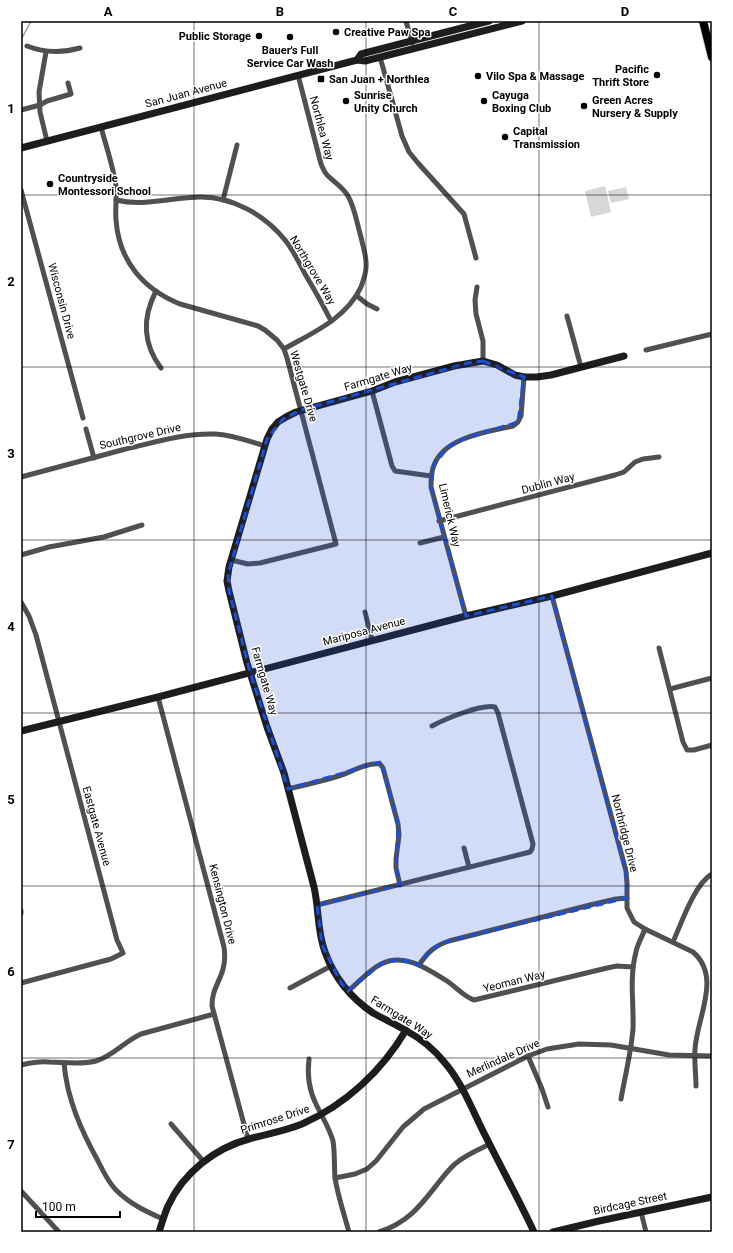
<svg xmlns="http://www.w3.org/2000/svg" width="733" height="1253" font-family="Roboto,sans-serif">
  <rect width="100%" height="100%" fill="#fff"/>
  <!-- green -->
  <g fill="#d7d7d7">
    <polygon points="605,186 611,212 591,217 585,191"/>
    <polygon points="626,187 629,199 611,203 608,191"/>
  </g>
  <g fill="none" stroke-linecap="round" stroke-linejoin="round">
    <!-- stream -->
    <polyline stroke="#9e9e9e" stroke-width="1.5" points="21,40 31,21"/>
    <!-- primary casing -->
    <g stroke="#dbdbdb" stroke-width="10">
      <polyline id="primary" points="703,21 712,57"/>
    </g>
    <!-- street -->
    <g stroke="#505050" stroke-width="5">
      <polyline points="406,21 412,43"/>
      <path d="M27,46c18,7 35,7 53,2"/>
      <polyline points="46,52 39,92 40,112 47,141"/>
      <polyline points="380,57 402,136 409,152 418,163 464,214 476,258"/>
      <polyline points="21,110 40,105 47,101 71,94 68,83"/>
      <path d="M101,127c5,19 12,39 15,59 1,12 -1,23 0,34 3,41 27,69 64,84l78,22 7,4 12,10 7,9 3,9 49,186 -76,19 -12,1 -17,-4"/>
      <polyline points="21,190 83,418"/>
      <path d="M116,200c29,7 56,-3 85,-3 32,0 64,18 84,43 8,10 14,22 20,34 9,15 18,31 26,47"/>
      <polyline points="223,200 237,145"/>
      <polyline points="477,287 475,300 476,314 483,341 483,361"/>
      <path d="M156,291c-14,27 -13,53 5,77"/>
      <polyline points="357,296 367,304 377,309"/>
      <polyline points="567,316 581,367"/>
      <path d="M284,349c28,-16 62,-30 77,-62 2,-6 5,-13 5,-20 1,-10 -3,-20 -5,-30 -4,-13 -6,-29 -13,-41 -5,-9 -14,-14 -21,-21 -3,-3 -4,-7 -6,-11l-23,-89"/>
      <polyline points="646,350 712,334"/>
      <polyline points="372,391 392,466 395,471 431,476"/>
      <polyline points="86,429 94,458"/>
      <path d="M21,477c34,-9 67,-18 101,-27 30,-7 61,-17 93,-16 18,1 33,7 50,12"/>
      <polyline points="439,521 615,475 624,472 635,462 643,459 659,457"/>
      <polyline points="420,543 444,537"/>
      <polyline points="21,555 49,547 104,537 142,525"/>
      <path d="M552,596l74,275 1,12v25l7,14 11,7 48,23c29,25 4,65 2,97 -1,12 1,25 1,37"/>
      <polyline points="21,602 29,616 36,635 117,940 123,953 111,959 21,983"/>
      <polyline points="365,612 372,640"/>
      <path d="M466,616l-35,-129c0,-7 0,-15 3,-22 11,-28 53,-33 79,-39l5,-4 3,-6 3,-39"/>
      <polyline points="659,648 683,742 687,750 694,750 712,745"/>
      <polyline points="670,689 712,678"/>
      <path d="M158,697l66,250c1,7 1,15 -1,22 -4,15 -11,20 -11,37l36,133"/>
      <path d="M288,789c17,-4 34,-8 51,-13 12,-4 29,-14 41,-12l3,4 15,56 1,11 -3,24v9l4,17"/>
      <polyline points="464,848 469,867"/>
      <path d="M317,905l213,-53 2,-3 1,-5 -35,-131 -3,-6c-14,-3 -50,12 -63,19"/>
      <polyline points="21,911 21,913"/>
      <path d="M673,942c8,-18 22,-59 39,-68"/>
      <path d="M419,965c9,-13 15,-19 30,-24l141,-36 26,-6 11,-1"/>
      <polyline points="290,988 331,966"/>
      <path d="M348,991c11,-9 21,-21 33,-27 23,-12 47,5 66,17 9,6 17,16 27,19l133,-32 10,-2 16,1"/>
      <polyline points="528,1056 542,1089 548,1107"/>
      <path d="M309,1059c-2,16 0,31 7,45 6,13 13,23 17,37 2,12 1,25 2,37 3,18 9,36 14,54"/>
      <path d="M64,1063c3,36 17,67 34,98 5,10 10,21 18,29 14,14 29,21 47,29"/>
      <path d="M21,1065c9,-2 18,-4 28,-3 15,0 31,3 47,-1 17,-5 29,-20 45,-27l73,-20"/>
      <path d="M621,1099c4,-23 10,-46 12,-70 1,-26 -4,-51 3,-77 1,-7 6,-15 9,-23"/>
      <polyline points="171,1124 204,1162"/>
      <polyline points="335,1178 355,1174 367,1169 376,1161 403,1127 424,1109 528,1056 547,1049 579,1044 611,1045 669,1055 712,1056"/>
      <polyline points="21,1191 59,1232"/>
      <polyline points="641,1212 646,1232"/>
      <path d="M379,1232c29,-9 42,-27 60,-50 5,-6 10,-13 16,-18 10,-9 23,-14 35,-20"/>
    </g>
    <!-- secondary -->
    <g stroke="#1d1d1d" stroke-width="7">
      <polyline points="357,60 361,54 489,21"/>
      <polyline points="21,148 357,60 365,61 522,21"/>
      <polyline points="21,731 158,697 466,616 552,596 712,553"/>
      <path d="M159,1232c3,-9 5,-17 9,-26 15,-33 47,-58 81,-67 18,-5 36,-8 53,-15 43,-19 80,-53 104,-94"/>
      <path d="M534,1232c-15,-32 -32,-63 -48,-95 -13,-25 -23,-53 -41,-74 -11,-14 -25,-25 -40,-33 -10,-6 -21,-11 -32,-17 -22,-15 -39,-36 -48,-61 -8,-21 -6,-44 -11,-65l-30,-114 -17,-46 -20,-64 -18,-72 -2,-10 2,-14 38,-128 5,-10 6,-7 8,-5 10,-5 76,-21 23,-9 59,-16 29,-5 14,4 18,10 9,2h13l14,-2 73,-19"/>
      <polyline points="553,1232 599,1221 712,1197"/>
    </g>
    <!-- primary -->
    <use href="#primary" stroke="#000" stroke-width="8"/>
  </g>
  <!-- marked area -->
  <path fill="#1d4ed8" fill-opacity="0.2" stroke="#1d4ed8" stroke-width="3" stroke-dasharray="8 5" stroke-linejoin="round" d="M483,361l41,16 -6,45 -52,16 -17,8 -15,19 -3,22 35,129 86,-20 74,275 1,27 -178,43 -17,8 -13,16 -17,-5 -13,1 -8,3 -33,27 -7,-8 -19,-38 -5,-40 83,-20 -4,-17 2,-44 -17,-62 -93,27 -38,-117 -21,-81 -1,-17 39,-135 16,-20 18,-9 167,-47z"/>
  <!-- grid -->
  <path fill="none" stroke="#000" stroke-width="1" stroke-opacity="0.55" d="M194,21v1211M366,21v1211M539,21v1211M21,195h691M21,367h691M21,540h691M21,713h691M21,886h691M21,1058h691"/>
  <!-- markers -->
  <g fill="#000" stroke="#fff" stroke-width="1.5">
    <circle cx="336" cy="32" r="4"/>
    <circle cx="259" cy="36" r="4"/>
    <circle cx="290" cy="37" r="4"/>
    <circle cx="657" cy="75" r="4"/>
    <circle cx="478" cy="76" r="4"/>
    <rect x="317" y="75" width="8" height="8" rx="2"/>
    <circle cx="346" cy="101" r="4"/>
    <circle cx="484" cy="101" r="4"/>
    <circle cx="584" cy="106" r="4"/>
    <circle cx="505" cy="137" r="4"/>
    <circle cx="50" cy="184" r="4"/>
  </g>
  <g text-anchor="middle" stroke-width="3" stroke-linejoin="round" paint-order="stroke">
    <!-- poi labels -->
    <g font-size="11" font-weight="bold" fill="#000" stroke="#fff" text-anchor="start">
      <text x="344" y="36">Creative Paw Spa</text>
      <text x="251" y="40" text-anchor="end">Public Storage</text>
      <text x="290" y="54" text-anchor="middle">Bauer's Full<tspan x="290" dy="13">Service Car Wash</tspan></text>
      <text x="649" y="73" text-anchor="end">Pacific<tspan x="649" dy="13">Thrift Store</tspan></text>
      <text x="486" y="80">Vilo Spa &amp; Massage</text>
      <text x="329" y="83">San Juan + Northlea</text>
      <text x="354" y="99">Sunrise<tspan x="354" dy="13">Unity Church</tspan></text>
      <text x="492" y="99">Cayuga<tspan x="492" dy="13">Boxing Club</tspan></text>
      <text x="592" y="104">Green Acres<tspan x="592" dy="13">Nursery &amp; Supply</tspan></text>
      <text x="513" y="135">Capital<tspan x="513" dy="13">Transmission</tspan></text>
      <text x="58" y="182">Countryside<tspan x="58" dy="13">Montessori School</tspan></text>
    </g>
    <!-- street labels -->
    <g font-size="11" fill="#000" stroke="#fff">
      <text transform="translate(186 93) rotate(-15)" y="4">San Juan Avenue</text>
      <text transform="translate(322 128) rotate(75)" y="4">Northlea Way</text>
      <text transform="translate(313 270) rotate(59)" y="4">Northgrove Way</text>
      <text transform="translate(62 301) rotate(75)" y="4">Wisconsin Drive</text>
      <text transform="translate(378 377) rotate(-17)" y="4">Farmgate Way</text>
      <text transform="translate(304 386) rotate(74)" y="4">Westgate Drive</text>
      <text transform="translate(140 436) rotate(-13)" y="4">Southgrove Drive</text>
      <text transform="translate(548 483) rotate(-15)" y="4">Dublin Way</text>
      <text transform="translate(450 515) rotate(77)" y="4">Limerick Way</text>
      <text transform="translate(364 631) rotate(-15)" y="4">Mariposa Avenue</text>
      <text transform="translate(265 681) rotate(74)" y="4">Farmgate Way</text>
      <text transform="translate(97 826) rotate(75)" y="4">Eastgate Avenue</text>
      <text transform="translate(625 833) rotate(76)" y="4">Northridge Drive</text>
      <text transform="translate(223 904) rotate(76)" y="4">Kensington Drive</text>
      <text transform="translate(514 981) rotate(-14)" y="4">Yeoman Way</text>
      <text transform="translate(402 1017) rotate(32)" y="4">Farmgate Way</text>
      <text transform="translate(503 1058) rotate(-24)" y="4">Merlindale Drive</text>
      <text transform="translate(275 1119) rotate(-18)" y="4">Primrose Drive</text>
      <text transform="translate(630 1203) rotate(-12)" y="4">Birdcage Street</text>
    </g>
  </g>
  <!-- border -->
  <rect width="733" height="1253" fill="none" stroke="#ffffff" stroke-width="44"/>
  <!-- scale -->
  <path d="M36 1211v6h84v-6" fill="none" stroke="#000000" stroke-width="2"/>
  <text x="42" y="1211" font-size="12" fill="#000000" stroke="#ffffff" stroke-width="3" paint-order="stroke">100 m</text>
  <rect x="22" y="22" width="689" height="1209" fill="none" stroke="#000" stroke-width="1.5"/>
  <g font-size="13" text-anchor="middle" font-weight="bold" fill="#000">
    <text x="108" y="16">A</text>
    <text x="280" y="16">B</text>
    <text x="453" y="16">C</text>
    <text x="625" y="16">D</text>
    <text x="11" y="113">1</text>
    <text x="11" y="286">2</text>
    <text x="11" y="458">3</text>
    <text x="11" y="631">4</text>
    <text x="11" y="804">5</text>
    <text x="11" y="976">6</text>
    <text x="11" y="1149">7</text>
  </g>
</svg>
